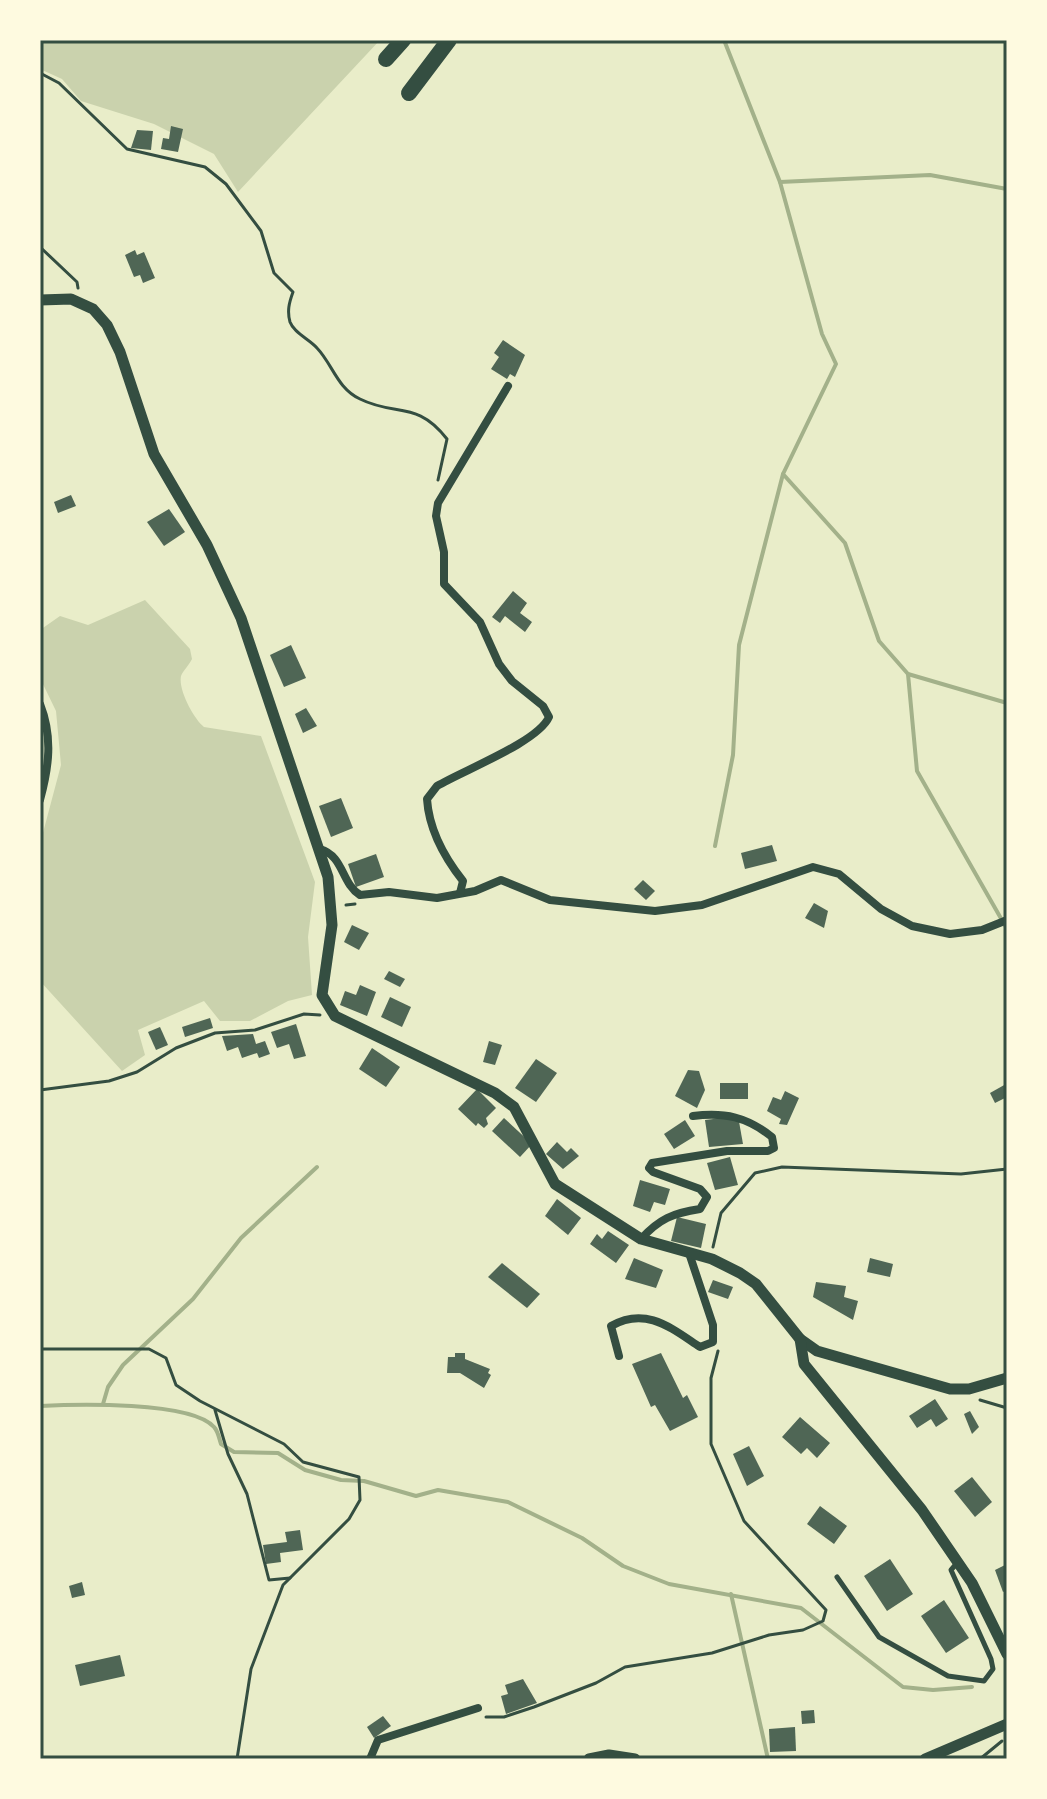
<svg xmlns="http://www.w3.org/2000/svg" width="1047" height="1799" font-family="Inter,sans-serif">
  <rect width="100%" height="100%" fill="#e9edc9"/>
  <!-- green -->
  <g fill="#cad2ad">
    <polygon points="40,40 380,40 238,192 214,154 154,124 81,101 62,79 40,69"/>
    <path d="M145,600l45,49 2,10c-3,6 -9,12 -11,17 -3,14 13,43 23,51l57,9 54,146 -7,55 4,58 -24,6 -38,20h-30l-16,-20 -66,29 7,25 -23,16 -82,-90v-137l21,-79 -5,-54 -16,-33v-48l20,-14 28,9z"/>
  </g>
  <g fill="none" stroke-linecap="round" stroke-linejoin="round">
    <!-- stream -->
    <g stroke="#a3b18a" stroke-width="4">
      <polyline points="724,40 780,182 822,334 836,364 783,474 845,543 879,641 908,674 1007,703"/>
      <polyline points="780,182 930,175 1007,189"/>
      <polyline points="908,674 917,771 1007,929"/>
      <polyline points="715,846 733,755 739,645 783,474"/>
      <polyline points="103,1404 108,1387 123,1365 193,1299 241,1238 317,1167"/>
      <path d="M40,1406c35,-2 151,-5 174,21 4,4 5,11 7,17l13,8 44,1 27,17 36,10 23,1 52,15 22,-6 70,12 74,36 41,28 46,18 132,24 102,79 30,3 39,-3"/>
      <polyline points="731,1594 768,1759"/>
    </g>
  </g>
  <!-- building -->
  <g fill="#4f6655">
    <polygon points="171,126 183,129 178,152 161,149 163,138 169,139"/>
    <polygon points="137,130 153,131 151,150 131,148"/>
    <polygon points="135,250 137,255 144,252 155,278 143,283 140,275 134,277 125,255"/>
    <polygon points="503,340 525,355 515,377 510,374 507,379 491,369 499,357 494,353"/>
    <polygon points="71,495 76,506 58,513 54,502"/>
    <polygon points="169,509 185,532 164,546 147,522"/>
    <polygon points="513,591 527,603 520,613 532,622 525,632 505,616 500,623 492,617"/>
    <polygon points="291,645 306,678 284,687 270,655"/>
    <polygon points="306,708 317,726 303,733 295,714"/>
    <polygon points="341,798 353,828 331,837 319,806"/>
    <polygon points="772,845 777,861 745,869 741,853"/>
    <polygon points="376,854 384,877 356,887 348,864"/>
    <polygon points="643,880 655,891 646,900 634,889"/>
    <polygon points="814,903 828,911 824,928 805,918"/>
    <polygon points="352,925 369,933 359,950 344,942"/>
    <polygon points="389,971 405,979 400,987 384,979"/>
    <polygon points="360,985 376,992 367,1016 340,1005 345,991 356,995"/>
    <polygon points="390,997 411,1007 402,1027 381,1017"/>
    <polygon points="210,1018 213,1028 185,1037 182,1027"/>
    <polygon points="296,1024 306,1056 294,1059 289,1044 277,1048 271,1032"/>
    <polygon points="160,1027 168,1045 156,1050 148,1032"/>
    <polygon points="253,1034 256,1044 265,1041 270,1054 259,1058 257,1053 242,1058 238,1047 227,1051 222,1036"/>
    <polygon points="489,1041 502,1045 495,1065 483,1062"/>
    <polygon points="372,1048 400,1067 386,1087 359,1069"/>
    <polygon points="536,1059 557,1073 536,1102 515,1088"/>
    <polygon points="688,1070 699,1071 705,1090 697,1108 675,1096"/>
    <rect x="720" y="1083" width="28" height="16"/>
    <polygon points="1006,1084 1007,1097 995,1103 990,1093"/>
    <polygon points="477,1089 496,1108 486,1118 488,1124 484,1128 478,1123 476,1126 458,1109"/>
    <polygon points="785,1091 799,1098 787,1125 779,1124 781,1119 767,1111 773,1097 781,1100"/>
    <polygon points="738,1116 743,1144 709,1147 705,1120"/>
    <polygon points="504,1118 532,1144 520,1157 492,1131"/>
    <polygon points="685,1120 695,1136 674,1149 664,1134"/>
    <polygon points="557,1142 567,1152 571,1148 579,1156 563,1169 546,1154"/>
    <polygon points="730,1157 738,1185 715,1190 707,1163"/>
    <polygon points="640,1180 670,1189 665,1205 654,1202 650,1212 633,1206"/>
    <polygon points="557,1199 581,1218 568,1235 545,1216"/>
    <polygon points="677,1217 706,1224 701,1248 671,1241"/>
    <polygon points="608,1231 629,1245 616,1263 590,1244 597,1234 602,1239"/>
    <polygon points="634,1258 663,1270 656,1288 625,1279"/>
    <polygon points="870,1258 893,1264 890,1277 867,1272"/>
    <polygon points="502,1263 540,1294 527,1308 488,1277"/>
    <polygon points="713,1280 733,1287 728,1299 708,1292"/>
    <polygon points="816,1282 846,1286 844,1297 858,1301 853,1320 813,1297"/>
    <polygon points="455,1353 465,1353 465,1359 490,1369 488,1373 491,1375 484,1388 460,1373 447,1373 448,1357 455,1357"/>
    <polygon points="661,1353 683,1398 687,1395 698,1417 670,1431 655,1405 651,1407 632,1364"/>
    <polygon points="935,1399 948,1419 936,1427 931,1419 917,1428 909,1416"/>
    <polygon points="970,1411 979,1427 972,1434 964,1414"/>
    <polygon points="800,1417 830,1443 817,1458 807,1448 801,1454 782,1437"/>
    <polygon points="749,1446 764,1476 747,1486 733,1454"/>
    <polygon points="972,1477 992,1502 975,1517 954,1491"/>
    <polygon points="820,1506 847,1526 834,1544 807,1524"/>
    <polygon points="300,1530 303,1550 280,1553 281,1562 266,1564 263,1545 287,1542 285,1532"/>
    <polygon points="890,1559 913,1594 887,1611 864,1576"/>
    <polygon points="1005,1565 1007,1590 1003,1592 995,1570"/>
    <polygon points="82,1582 85,1595 72,1598 69,1586"/>
    <polygon points="944,1600 969,1638 946,1653 921,1616"/>
    <polygon points="120,1655 125,1676 80,1686 75,1665"/>
    <polygon points="523,1679 537,1703 506,1714 501,1696 508,1694 505,1685"/>
    <polygon points="814,1710 815,1723 802,1724 801,1711"/>
    <polygon points="383,1716 391,1726 374,1738 367,1727"/>
    <polygon points="795,1727 796,1751 770,1752 769,1729"/>
  </g>
  <g fill="none" stroke-linecap="round" stroke-linejoin="round">
    <!-- path -->
    <g stroke="#344e41" stroke-width="3">
      <path d="M40,73l19,10 68,66 78,18 21,17 35,47 13,42 19,19c-4,11 -6,19 -3,30 4,11 19,17 27,26 16,17 20,40 43,51 36,18 57,1 87,40l-9,41"/>
      <polyline points="40,247 77,282 78,288"/>
      <polyline points="346,905 355,904"/>
      <polyline points="40,1090 109,1081 137,1072 176,1048 215,1033 255,1030 304,1014 320,1015"/>
      <polyline points="713,1247 721,1213 755,1173 782,1167 961,1174 1007,1169"/>
      <polyline points="40,1349 149,1349 166,1358 176,1385 200,1401 284,1444 303,1462 359,1477 360,1500 349,1519 283,1585 251,1669 237,1759"/>
      <polyline points="980,1400 1007,1408"/>
      <polyline points="215,1410 228,1454 247,1494 269,1580 290,1578"/>
      <polyline points="486,1717 504,1717 534,1707 596,1683 625,1667 712,1653 769,1635 803,1630 823,1621 826,1610 744,1521 711,1444 711,1378 718,1351"/>
      <polyline points="980,1759 1002,1741"/>
    </g>
    <!-- service -->
    <polyline stroke="#344e41" stroke-width="5" points="837,1577 879,1637 948,1676 984,1681 993,1669 991,1659 951,1570 957,1563"/>
    <!-- minor -->
    <g stroke="#344e41" stroke-width="8">
      <path d="M40,704c13,33 9,63 0,96"/>
      <path d="M320,849c24,7 21,34 40,46l29,-3 48,6 38,-7 26,-11 49,20 105,11 47,-6 111,-38 26,7 42,35 31,17 38,8 32,-4 25,-10"/>
      <path d="M460,893l3,-12c-19,-24 -34,-51 -36,-82l10,-13c27,-16 101,-44 112,-69l-6,-11 -31,-25 -13,-17 -19,-42 -36,-38v-32l-8,-36 2,-13 70,-117"/>
      <path d="M641,1239c18,-20 32,-26 59,-30l7,-12 -7,-8 -47,-17 -4,-4 3,-5 75,-12h41l6,-3 -2,-11c-25,-20 -47,-25 -79,-21"/>
      <path d="M619,1356l-8,-30c35,-20 60,2 89,21l13,-5v-17l-24,-72"/>
      <polyline points="370,1759 378,1740 478,1708"/>
    </g>
    <!-- tertiary -->
    <g stroke="#344e41" stroke-width="11">
      <polyline points="40,300 71,299 93,309 107,325 120,352 154,454 207,545 241,618 328,877 332,925 322,995 335,1016 495,1093 514,1107 555,1184 641,1239 712,1259 740,1273 756,1284 800,1339 817,1351 950,1389 969,1389 1007,1378"/>
      <polyline points="800,1339 804,1364 922,1510 972,1583 1007,1654"/>
      <polyline points="589,1759 609,1755 635,1759"/>
      <polyline points="925,1759 1007,1724"/>
    </g>
    <!-- motorway -->
    <g stroke="#344e41" stroke-width="16">
      <polyline points="386,59 403,40"/>
      <polyline points="409,93 449,40"/>
    </g>
  </g>
  <!-- border -->
  <rect width="1047" height="1799" fill="none" stroke="#fefae0" stroke-width="84"/>
  <rect x="42" y="42" width="963" height="1715" fill="none" stroke="#344e41" stroke-width="3"/>
</svg>
